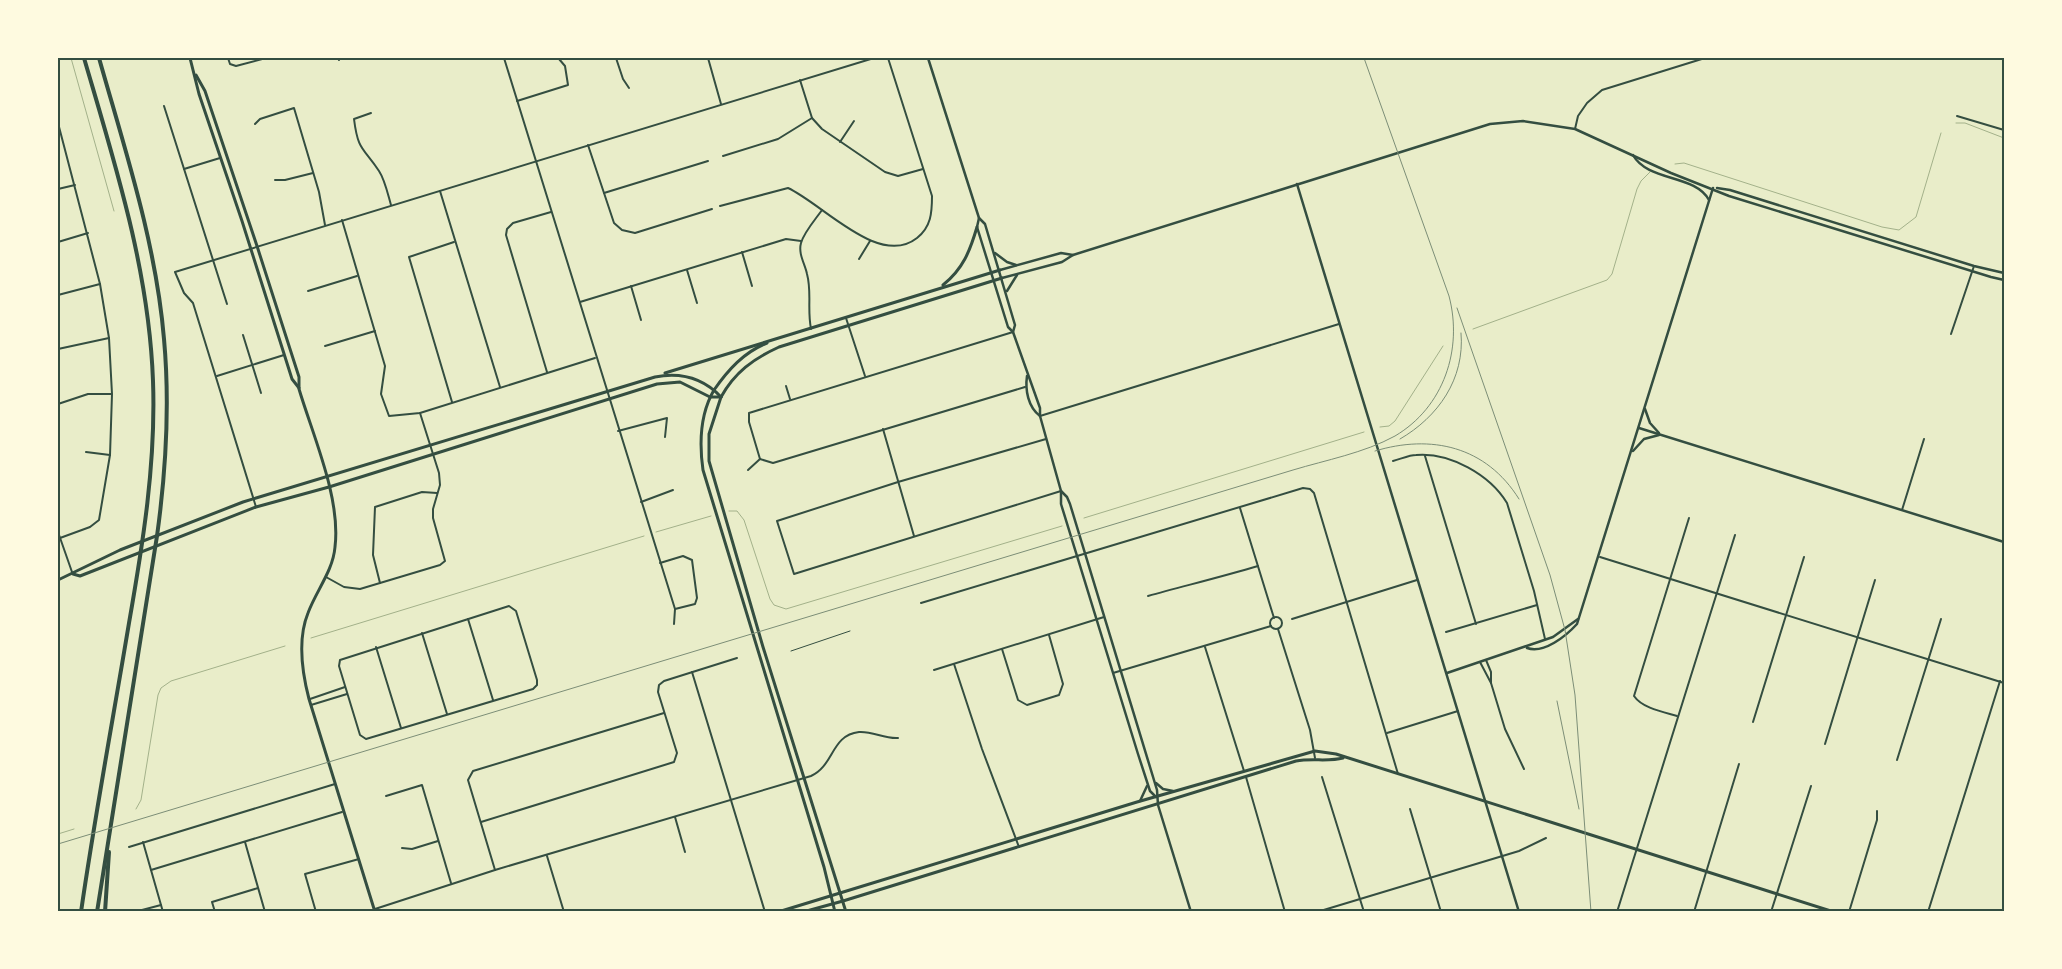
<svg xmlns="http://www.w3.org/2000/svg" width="2062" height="969" font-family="Overpass,sans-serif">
  <rect width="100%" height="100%" fill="#e9edc9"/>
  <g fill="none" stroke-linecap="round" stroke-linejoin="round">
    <!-- stream -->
    <g stroke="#a3b18a" stroke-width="1">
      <polyline points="71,58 114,211"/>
      <polyline points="1956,123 1965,123 2004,138"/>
      <polyline points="1675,164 1684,163 1882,227 1899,230 1916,217 1941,133"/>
      <polyline points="1473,329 1607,280 1612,274 1637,189 1641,181 1650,172"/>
      <polyline points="1380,427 1389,426 1395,421 1443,346"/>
      <polyline points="729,511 737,511 744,520 770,599 774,605 786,609 1062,526"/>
      <polyline points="1084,518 1364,432"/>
      <polyline points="656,532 711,516"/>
      <polyline points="311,638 644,536"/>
      <polyline points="136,809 141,800 158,695 161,688 171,681 285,646"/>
      <polyline points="58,834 74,829"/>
    </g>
    <!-- service -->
    <polyline stroke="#344e41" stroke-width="1" points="791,651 850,631"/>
    <!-- minor -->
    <g stroke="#344e41" stroke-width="2">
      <polyline points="228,58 230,64 236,66 266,58"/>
      <polyline points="338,58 339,60"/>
      <polyline points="504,58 675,609 674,624"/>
      <polyline points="616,58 623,79 629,88"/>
      <polyline points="708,58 721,104"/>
      <polyline points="800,80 812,118 822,129 885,172 898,176 923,169"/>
      <polyline points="517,101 568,85 565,66 559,59"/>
      <polyline points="164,106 227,304"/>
      <path d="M371,113l-17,6c4,32 9,28 25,52 6,9 9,24 12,34"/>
      <polyline points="1957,116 2004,130"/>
      <polyline points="58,123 100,284 109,338 112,394 110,455 99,520 90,527 60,538"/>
      <polyline points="255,124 260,119 294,108 319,192 325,225"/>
      <polyline points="1575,129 1578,116 1587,103 1602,90 1705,58"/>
      <polyline points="840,142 854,121"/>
      <polyline points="588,145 614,223 622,230 635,233 712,209"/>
      <polyline points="723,156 778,139 812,118"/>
      <polyline points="184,169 220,158"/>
      <polyline points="275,180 285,180 313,173"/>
      <polyline points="58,189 75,185"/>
      <polyline points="440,191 500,387"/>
      <polyline points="604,193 708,161"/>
      <path d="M720,206l68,-18c35,16 91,80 129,50 14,-11 15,-25 15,-42l-44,-138"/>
      <polyline points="342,220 385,366 381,394 389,416 420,413 595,358"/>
      <polyline points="58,242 88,233"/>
      <polyline points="742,252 752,286"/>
      <polyline points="859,259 870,241"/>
      <polyline points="687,270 697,303"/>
      <polyline points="631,286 641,320"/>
      <polyline points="308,291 357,276"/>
      <polyline points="58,295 100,284"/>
      <polyline points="580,302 786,239 801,241"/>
      <polyline points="846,318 865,376"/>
      <path d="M811,329c-4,-20 1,-37 -4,-55 -2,-10 -9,-20 -6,-31 3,-11 14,-23 21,-33"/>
      <polyline points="1951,334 1974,266"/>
      <polyline points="243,335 261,393"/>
      <polyline points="325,346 375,331"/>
      <polyline points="58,349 109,338"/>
      <polyline points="547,372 506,235 507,229 513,223 551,212"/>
      <polyline points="217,376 284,355"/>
      <polyline points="786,386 790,399"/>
      <polyline points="452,402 409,257 454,242"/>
      <polyline points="58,404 88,394 111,394"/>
      <polyline points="1040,416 1339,324"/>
      <polyline points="883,429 914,536"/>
      <polyline points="618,431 667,418 665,437"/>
      <polyline points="1046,439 898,482 777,521 794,574 1061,491"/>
      <polyline points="86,452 110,455"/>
      <polyline points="1425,456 1476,624"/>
      <polyline points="760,459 749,422 749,413 1013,332"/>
      <polyline points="760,459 773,463 1025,387"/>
      <path d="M1393,461c8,-2 16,-6 23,-6 34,-3 74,20 91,48l27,88 11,48"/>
      <polyline points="748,470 760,459"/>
      <polyline points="641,502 673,490"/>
      <polyline points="256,507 193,303 184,293 175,272 874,58"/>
      <polyline points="1240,508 1274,618"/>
      <polyline points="1902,510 1924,439"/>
      <polyline points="58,532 72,572"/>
      <polyline points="1600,557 2004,683"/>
      <polyline points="660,563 683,556 692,560 697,598 695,604 675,609"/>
      <polyline points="326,577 344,587 360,589 440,565 445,561 433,518 433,509 440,485 439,473 420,413"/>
      <polyline points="380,583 373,555 375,507 422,492 437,493"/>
      <path d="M1148,596c36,-10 73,-19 110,-30"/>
      <polyline points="921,603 1303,488 1310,489 1314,493 1398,774"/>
      <polygon points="509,606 516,611 537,680 537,685 533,689 366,739 360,735 339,666 340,660"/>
      <circle cx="1276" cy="623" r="6"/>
      <polyline points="468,619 493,700"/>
      <polyline points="1292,619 1417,580"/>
      <polyline points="1278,629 1310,730 1315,758"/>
      <polyline points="1446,632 1537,605"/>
      <polyline points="422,633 447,714"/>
      <polyline points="376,647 401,728"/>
      <polyline points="1205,647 1244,771"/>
      <polyline points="1002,649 1018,700 1027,705 1059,695 1063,684 1049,635"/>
      <polyline points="1486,660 1491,672 1491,683"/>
      <polyline points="1480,662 1491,683 1505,729 1524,769"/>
      <polyline points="954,664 982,749 1019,847"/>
      <polyline points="934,670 1104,617"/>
      <polyline points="692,672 765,912"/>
      <polyline points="1113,673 1271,626"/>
      <polyline points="310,699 345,687"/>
      <polyline points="311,705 347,694"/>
      <path d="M1677,716c-14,-4 -35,-8 -43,-20l55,-178"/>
      <polyline points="1753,722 1804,557"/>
      <polyline points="1387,733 1458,711"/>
      <polyline points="1825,744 1875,580"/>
      <polyline points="1897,760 1941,619"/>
      <polyline points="1246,777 1285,912"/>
      <polyline points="1322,777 1364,912"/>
      <polyline points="386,796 422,785 451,883"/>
      <polyline points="1410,809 1441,912"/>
      <polyline points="675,817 685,852"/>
      <polyline points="481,822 674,762 677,753 658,692 659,685 664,681 737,658"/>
      <polyline points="143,842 163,912"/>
      <polyline points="245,842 265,912"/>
      <polyline points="129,847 335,784"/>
      <polyline points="402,848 412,849 438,841"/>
      <polyline points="547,856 564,912"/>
      <polyline points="151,870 342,812"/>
      <polyline points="495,870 468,780 473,771 664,713"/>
      <path d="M375,909l120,-39 316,-94c23,-10 20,-41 48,-44 14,-1 25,7 39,6"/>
      <polyline points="142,910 161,905"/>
      <polyline points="215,912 212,902 258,888"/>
      <polyline points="316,912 305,874 359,859"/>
      <polyline points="1317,912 1519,851 1546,838"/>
      <polyline points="1617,912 1735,535"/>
      <polyline points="1694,912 1739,764"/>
      <polyline points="1771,912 1811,786"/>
      <polyline points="1849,912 1877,820 1877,811"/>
      <polyline points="1928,912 2000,681"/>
    </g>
    <!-- tertiary -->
    <g stroke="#344e41" stroke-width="2.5">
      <polyline points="928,58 979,218 985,224 1015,325 1013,332 1040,408 1040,416 1061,491 1061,504 1138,754 1150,791 1156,797"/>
      <path d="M1633,155c15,27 62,19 76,45"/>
      <polyline points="1297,184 1519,912"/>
      <polyline points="1717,188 1730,190 1974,266 2004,273"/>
      <polyline points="979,218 977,227 1008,327 1013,332"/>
      <polyline points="995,253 1007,262 1016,265"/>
      <polyline points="1000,270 1061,253 1073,255"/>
      <polyline points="1002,278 1062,262 1073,255 1490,124 1523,121 1575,129 1671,173 1729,196 1991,277 2004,280"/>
      <polyline points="1007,291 1017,275"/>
      <path d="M1027,376c-2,14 1,31 13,40"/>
      <polyline points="1645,409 1650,423 1659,433"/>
      <polyline points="1639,428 2004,542"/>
      <polyline points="1633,451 1644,439 1659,435"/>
      <polyline points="1061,491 1067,497 1070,504 1157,790 1158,805 1191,912"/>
      <path d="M1527,648c17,6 39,-12 50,-24l136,-436"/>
      <polyline points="1447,673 1553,637 1578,619"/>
      <polyline points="1156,783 1163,789 1173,791"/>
      <polyline points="1140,801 1147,786"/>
    </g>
    <!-- secondary -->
    <g stroke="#344e41" stroke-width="3">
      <polyline points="190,58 199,94 242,221 292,379 299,388"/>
      <path d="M196,75l9,16 52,155 42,131v12c14,47 42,109 36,158 -2,24 -19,44 -27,66 -11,27 -6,59 1,86l66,213"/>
      <path d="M943,285c20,-16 27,-34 34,-58"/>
      <polyline points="665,373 1000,270"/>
      <path d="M714,390c14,-20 30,-38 53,-47"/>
      <path d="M721,397c14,-25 32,-38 58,-50l223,-69"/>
      <polyline points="73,574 80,576 256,507 329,487 657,384 680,382 710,397 721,397"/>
      <path d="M58,580l62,-30 123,-48 412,-125c26,-5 48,1 66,20"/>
      <polyline points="840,893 1137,802 1315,751 1336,754 1834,912"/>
      <path d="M843,901l453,-140c16,-3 33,1 47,-3"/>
    </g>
    <!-- primary -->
    <g stroke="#344e41" stroke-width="3">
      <path d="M714,390c-14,24 -15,52 -11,80l121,397 11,45"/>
      <polyline points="721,397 709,434 709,461 763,647 846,912"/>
      <polyline points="778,912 840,893"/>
      <polyline points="803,912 843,901"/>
    </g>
    <!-- motorway -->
    <g stroke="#344e41" stroke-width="4">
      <path d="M81,912c14,-97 32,-193 48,-289 14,-80 27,-160 24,-242 -4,-112 -38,-217 -69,-323"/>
      <path d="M97,912l60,-376c9,-65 13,-131 7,-197 -8,-96 -39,-189 -65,-281"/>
      <polyline points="105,912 109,852"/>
    </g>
    <!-- rail -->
    <g stroke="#7c8e77" stroke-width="1">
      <polyline points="1457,308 1550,575 1565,630 1575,695 1591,912"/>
      <path d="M1400,439c38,-22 65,-60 61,-106"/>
      <path d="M1375,451c56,-17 111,-5 144,48"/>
      <polyline points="1557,701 1579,809"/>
      <path d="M58,844l1235,-374c33,-10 71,-17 102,-34 49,-29 68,-87 54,-140l-85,-238"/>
    </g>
  </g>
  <!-- border -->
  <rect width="2062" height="969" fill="none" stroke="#fefae0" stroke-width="118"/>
  <rect x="59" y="59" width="1944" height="851" fill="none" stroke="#344e41" stroke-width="2"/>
</svg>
